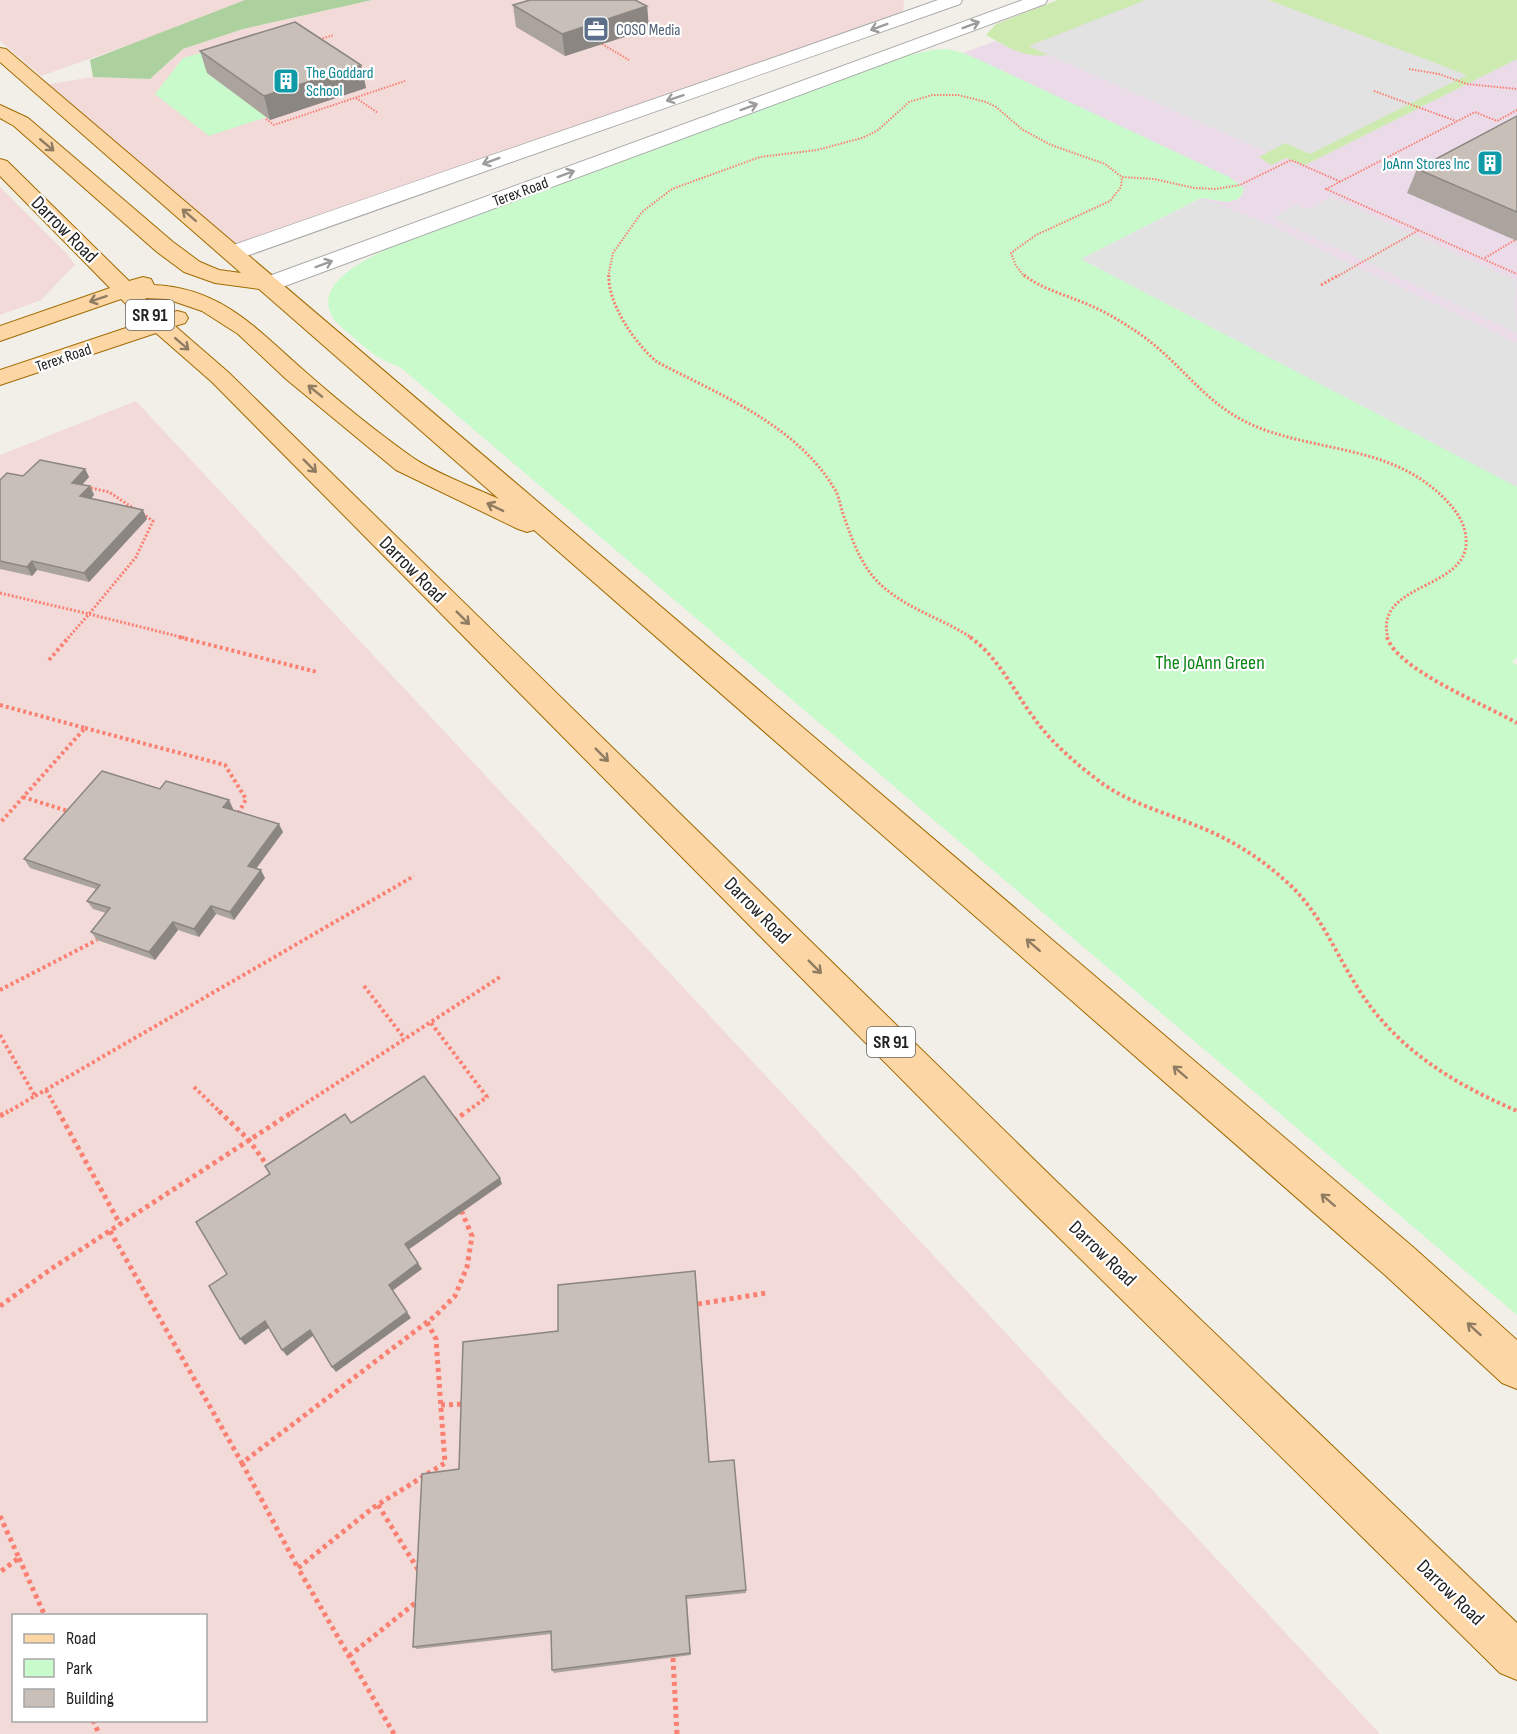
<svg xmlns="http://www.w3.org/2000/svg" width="1517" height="1734" font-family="'Sofia Sans Condensed',sans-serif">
  <rect width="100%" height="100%" fill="#f2efe9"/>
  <!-- commercial -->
  <g fill="#f2dad9" fill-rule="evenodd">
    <polygon points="0,0 256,0 41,76 0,41"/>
    <polygon points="372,0 904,0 903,18 233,253 38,86 93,77 150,79 183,49 243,29"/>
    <polygon points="0,187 68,255 75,265 41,300 0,315"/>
    <path d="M136,401l1244,1333h-1380v-1279zM14,1616h192v104h-192z"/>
  </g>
  <!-- industrial -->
  <polygon fill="#ebdbe8" points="1105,0 1517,0 1517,486 1201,198 1228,202 1238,199 1242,195 1243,188 1237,182 963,53"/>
  <!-- grass -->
  <g fill="#cdebb0">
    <path d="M1058,0h88l-117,46 19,9c-24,3 -41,-8 -62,-20l10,-11z"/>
    <polygon points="1268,0 1517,0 1517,59 1305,165 1286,158 1271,165 1259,157 1285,143 1466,75"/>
  </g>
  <!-- forest -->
  <polygon fill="#add19e" points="245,0 372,0 243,29 183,49 150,79 93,77 90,60"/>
  <!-- park -->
  <g fill="#c8facc">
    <polygon points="271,33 208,74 267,117 209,136 155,94 183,58"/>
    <path d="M947,49l16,4 21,9 245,115 15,11 -2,7 -4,4 -10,3 -27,-4 -120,61 436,227v171l-5,5 5,3v650l-1117,-948c-21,-7 -31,-16 -47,-30 -7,-6 -15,-12 -20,-19 -21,-34 32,-58 54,-69l518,-193 28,-6z"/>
  </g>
  <!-- parking -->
  <g fill="#e2e2e2">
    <polygon points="1146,0 1268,0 1467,75 1310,154 1285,143 1267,152 1029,46"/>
    <polygon points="1331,197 1517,281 1515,301 1517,333 1273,218 1298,204 1301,208 1310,209"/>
    <polygon points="1201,198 1261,221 1517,343 1517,487 1081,259"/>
  </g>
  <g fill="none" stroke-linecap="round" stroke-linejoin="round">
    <!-- minor casing -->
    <g stroke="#a9a9a9" stroke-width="2">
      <g id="minor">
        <path d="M938,0h24l-2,4c-239,85 -480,168 -719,254l-8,1 -8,-1 -3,-5 3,-5c238,-84 476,-164 713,-248z"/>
        <polygon points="1023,0 1047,0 1045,4 277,289 269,291 261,289 258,284 261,279"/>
      </g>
    </g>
    <!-- major casing -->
    <g stroke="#a06b00" stroke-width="2">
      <path id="major" d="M0,48l6,1 1407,1198 104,93v49l-15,-6 -117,-108 -851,-745 -7,2 -9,-3 -122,-59 -110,-91 -48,-45 -36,-23 -35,-12 -22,-1 18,17 14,-4 8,2 3,5 -3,5 -10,3 53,46 828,809 461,442v57l-17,-7 -472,-466 -816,-825 -56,-49 -156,52v-15l144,-48 -23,-23 -121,42v-15l110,-38 -110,-112v-17l7,2 122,120 14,-4 8,2 3,6c66,3 101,42 147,83 35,31 73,62 111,89 23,16 61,30 87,42l-240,-210 -44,-6 -31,-11 -27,-20 -143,-126 -14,-8v-13l28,13 145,124 27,20 19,8 22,3 -241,-211z"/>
    </g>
    <!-- path-far3 -->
    <g stroke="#fa8072" stroke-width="2" stroke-dasharray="1.5 1.5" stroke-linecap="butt">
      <polyline points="317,40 334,35"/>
      <polyline points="602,44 629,60"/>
      <polyline points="1409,69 1439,74 1467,84 1517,89"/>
      <polyline points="1374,91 1456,121"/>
      <polyline points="356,98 378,113"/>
      <polyline points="1517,110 1497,121 1475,112 1326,189 1517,274"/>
      <polyline points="266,119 274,125 405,81"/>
      <polyline points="1485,258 1515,240"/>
      <polyline points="608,277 613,253 642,212 672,189 760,157 817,150 862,138 877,131 909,102 932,95 958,95 986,102 996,107 1023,130 1051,145 1105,164 1122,177 1154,179 1194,188 1216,189 1240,185 1291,160 1341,182"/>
      <polyline points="1025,277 1016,266 1011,253 1036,235 1110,201 1121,187 1122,177"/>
      <polyline points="1336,277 1419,230"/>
    </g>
    <!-- path-far2 -->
    <g stroke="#fa8072" stroke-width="3" stroke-dasharray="2 2" stroke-linecap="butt">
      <path d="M609,275c-2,28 27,70 48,87 63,33 138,62 177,126 5,7 6,17 9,26 9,25 18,53 38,71 26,24 62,34 91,53"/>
      <path d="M1024,275c19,15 43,20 65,30 17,7 33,17 48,27 49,33 68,77 128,98 62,22 129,18 179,68 8,8 17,19 20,30 19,64 -92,50 -76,110"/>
      <polyline points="1321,285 1339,275"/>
      <polyline points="87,487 109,492 136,510"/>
      <polyline points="0,593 89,614 136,557 153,521 143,514"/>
      <polyline points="68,638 89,614 185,638"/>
    </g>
    <!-- path-far1 -->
    <g stroke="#fa8072" stroke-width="4" stroke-dasharray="3 3" stroke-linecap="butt">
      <polyline points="179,637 317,672"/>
      <path d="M970,637c30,22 42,52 64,81 17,24 41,45 65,63 29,22 65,31 98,45 34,13 65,33 92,58 31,29 45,66 67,101 37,62 96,98 161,126"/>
      <path d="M1387,637c10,33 99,68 130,86"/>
      <polyline points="49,660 69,637"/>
      <polyline points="0,705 85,728 0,823"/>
      <polyline points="85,728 225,765 246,799 237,816"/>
      <polyline points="23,797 71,812"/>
      <polyline points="364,986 405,1039"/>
      <polyline points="0,990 97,940"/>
      <polyline points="431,1023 487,1097 465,1113"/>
      <polyline points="0,1035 35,1096 6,1113"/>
      <polyline points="194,1087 221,1113"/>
      <polyline points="46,1090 59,1113"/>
      <polyline points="35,1096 414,876"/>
      <polyline points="291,1113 500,977"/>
    </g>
    <!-- path -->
    <g stroke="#fa8072" stroke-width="5" stroke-dasharray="4 4" stroke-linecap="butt">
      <polyline points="58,1111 120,1224"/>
      <polyline points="219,1111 249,1140 269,1168"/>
      <polyline points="0,1116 8,1111"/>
      <polyline points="454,1121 467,1111"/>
      <polyline points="110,1231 242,1463 435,1316 455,1296 467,1267 472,1236 462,1212"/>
      <polyline points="698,1304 766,1293"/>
      <polyline points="0,1306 51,1269 294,1111"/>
      <polyline points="441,1405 464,1404"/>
      <polyline points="242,1463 298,1568"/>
      <polyline points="378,1505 419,1571"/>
      <polyline points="0,1516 19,1558 0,1572"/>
      <polyline points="19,1558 45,1616"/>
      <polyline points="349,1656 419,1600"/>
      <polyline points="673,1658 677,1734"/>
      <polyline points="93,1720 99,1734"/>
      <polyline points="394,1734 298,1568 374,1507 445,1463 436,1339 427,1322"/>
    </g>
    <!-- minor -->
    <use href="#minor" fill="#fff" fill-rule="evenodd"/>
    <!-- major -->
    <use href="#major" fill="#fcd6a4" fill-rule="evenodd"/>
  </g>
  <!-- wall -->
  <g fill="#aba49e">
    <polygon points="513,5 647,6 649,29 565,56 516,27"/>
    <polygon points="200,51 361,65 366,88 270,120 207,73"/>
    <polygon points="1517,116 1517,241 1407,193 1417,169"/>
    <polygon points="85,469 89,477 82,485 90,486 94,495 91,499 147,519 89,582 37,570 32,576 0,569 0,480"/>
    <polygon points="160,789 229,800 233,809 232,810 283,832 256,869 265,878 234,920 216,914 199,937 178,930 155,960 97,940 91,932 106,913 93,909 87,901 96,889 30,868 24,859"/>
    <polygon points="734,1460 746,1593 687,1599 691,1655 554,1673 552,1670 551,1634 417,1649 413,1647 709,1462"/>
  </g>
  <!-- shaded-wall -->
  <g fill="#8b8681">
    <polygon points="647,6 649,29 565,56 562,34"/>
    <polygon points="361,65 366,88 270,120 264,96"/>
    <polygon points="85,469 89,477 76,491 72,483"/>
    <polygon points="90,486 94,495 84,505 80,496"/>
    <polygon points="143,510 147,519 89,582 84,573"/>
    <polygon points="32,561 37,570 32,576 27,567"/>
    <polygon points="229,800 233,809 227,815 223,807"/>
    <polygon points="279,824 283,832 252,874 248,866"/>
    <polygon points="261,870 265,878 234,920 230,912"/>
    <polygon points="211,906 216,914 199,937 194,929"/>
    <polygon points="173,922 178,930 155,960 149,952"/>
    <polygon points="500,1178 502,1184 408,1250 405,1244"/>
    <polygon points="418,1263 422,1269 392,1291 389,1285"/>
    <polygon points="407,1312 411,1318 336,1372 332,1367"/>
    <polygon points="265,1321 270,1327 245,1345 240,1339"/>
    <polygon points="310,1330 314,1335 287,1356 282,1350"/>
  </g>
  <!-- building -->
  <g fill="#c7bfb8" stroke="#8b8681" stroke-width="1.5">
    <polygon points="530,0 635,0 647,6 562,34 513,5"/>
    <polygon points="295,22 361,65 264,96 200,51"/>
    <polygon points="1517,116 1517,212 1417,169"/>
    <polygon points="40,460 85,469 72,483 90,486 80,496 143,510 84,573 32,561 27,567 0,561 0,480 7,473 23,476"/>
    <polygon points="102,771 160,789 166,781 229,800 223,807 279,824 248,866 261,870 230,912 211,906 194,929 173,922 149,952 91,932 110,908 87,901 100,885 24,859"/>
    <polygon points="424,1076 500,1178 405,1244 418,1263 389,1285 407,1312 332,1367 310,1330 282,1350 265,1321 240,1339 209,1286 227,1274 196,1222 270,1174 265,1166 345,1114 351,1123"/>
    <polygon points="695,1271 709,1462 734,1460 746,1590 686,1596 690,1653 552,1670 551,1631 413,1647 422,1474 459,1469 463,1342 558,1331 558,1285"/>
  </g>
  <!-- one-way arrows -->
  <defs><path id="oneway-shaft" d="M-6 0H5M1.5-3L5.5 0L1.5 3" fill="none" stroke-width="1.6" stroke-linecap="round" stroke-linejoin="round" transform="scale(1.5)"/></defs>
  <g stroke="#9c9c9c">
    <use href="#oneway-shaft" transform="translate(971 25) rotate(-20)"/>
    <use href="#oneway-shaft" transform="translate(879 27) rotate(160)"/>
    <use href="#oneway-shaft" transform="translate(675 98) rotate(162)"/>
    <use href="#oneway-shaft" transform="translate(749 107) rotate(-20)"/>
    <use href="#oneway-shaft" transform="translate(491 161) rotate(160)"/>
    <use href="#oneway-shaft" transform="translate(566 174) rotate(-20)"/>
    <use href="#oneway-shaft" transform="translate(324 264) rotate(-20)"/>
  </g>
  <g stroke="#8f7c63">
    <use href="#oneway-shaft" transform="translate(47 145) rotate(40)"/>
    <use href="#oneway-shaft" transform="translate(189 215) rotate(-139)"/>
    <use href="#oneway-shaft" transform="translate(98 299) rotate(161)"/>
    <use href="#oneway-shaft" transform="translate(182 344) rotate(41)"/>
    <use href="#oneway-shaft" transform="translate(315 391) rotate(-141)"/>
    <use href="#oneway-shaft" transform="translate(310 466) rotate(45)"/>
    <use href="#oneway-shaft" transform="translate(495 507) rotate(-154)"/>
    <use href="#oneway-shaft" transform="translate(463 618) rotate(45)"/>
    <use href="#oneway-shaft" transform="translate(602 755) rotate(45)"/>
    <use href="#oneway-shaft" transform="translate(1033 945) rotate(-139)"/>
    <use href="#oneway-shaft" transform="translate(815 967) rotate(45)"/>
    <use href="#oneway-shaft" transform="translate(1180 1072) rotate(-139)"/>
    <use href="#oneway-shaft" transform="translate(1328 1200) rotate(-139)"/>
    <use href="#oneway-shaft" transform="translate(1474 1329) rotate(-138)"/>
  </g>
  <!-- icons -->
  <defs>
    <g id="office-square" transform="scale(1.35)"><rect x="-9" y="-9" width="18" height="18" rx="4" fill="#5c6f8a" stroke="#fff"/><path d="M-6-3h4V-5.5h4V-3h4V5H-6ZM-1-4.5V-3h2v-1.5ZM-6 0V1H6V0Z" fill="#fff"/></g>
    <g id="building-square" transform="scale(1.35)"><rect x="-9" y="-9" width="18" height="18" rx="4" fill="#0f9aa8" stroke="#fff"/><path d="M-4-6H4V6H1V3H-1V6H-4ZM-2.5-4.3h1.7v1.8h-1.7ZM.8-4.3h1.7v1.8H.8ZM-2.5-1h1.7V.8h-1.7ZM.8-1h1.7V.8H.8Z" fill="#fff"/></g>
  </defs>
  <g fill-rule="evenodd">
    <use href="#office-square" x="596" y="29"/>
    <use href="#building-square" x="286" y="81"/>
    <use href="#building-square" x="1490" y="163"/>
  </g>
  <g text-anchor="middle" stroke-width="4.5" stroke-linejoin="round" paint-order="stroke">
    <!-- far-service labels -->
    <g font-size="16" fill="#4e5e75" stroke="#fff" text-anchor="start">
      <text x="616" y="35">COSO Media</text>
    </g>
    <!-- far-culture labels -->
    <g font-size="16" fill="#0d838f" stroke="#fff" text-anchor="start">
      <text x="306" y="78">The Goddard<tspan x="306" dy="18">School</tspan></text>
      <text x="1470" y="169" text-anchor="end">JoAnn Stores Inc</text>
    </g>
    <!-- far-street labels -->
    <g font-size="16" fill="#222" stroke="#fff">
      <text transform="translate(520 191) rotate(-20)" y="6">Terex Road</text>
      <text transform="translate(63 357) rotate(-19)" y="6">Terex Road</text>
    </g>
    <!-- shield labels -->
    <g fill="#fff" stroke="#646464" stroke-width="1.5">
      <rect x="126" y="300" width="48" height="30" rx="4.5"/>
      <rect x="867" y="1027" width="48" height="30" rx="4.5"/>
    </g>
    <g font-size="18" font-weight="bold" fill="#222">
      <text x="150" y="321">SR 91</text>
      <text x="891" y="1048">SR 91</text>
    </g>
    <!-- street labels -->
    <g font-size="20" fill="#222" stroke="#fff">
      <text transform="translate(65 229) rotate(45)" y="7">Darrow Road</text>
      <text transform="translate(413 569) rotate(45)" y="7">Darrow Road</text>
      <text transform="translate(758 910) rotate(45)" y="7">Darrow Road</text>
      <text transform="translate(1103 1253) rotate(44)" y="7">Darrow Road</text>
      <text transform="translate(1451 1592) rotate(44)" y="7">Darrow Road</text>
    </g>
    <!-- park labels -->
    <g font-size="20" fill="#0c8416" stroke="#fff">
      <text x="1210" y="669">The JoAnn Green</text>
    </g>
  </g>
  <!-- legend -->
  <rect x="12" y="1614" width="195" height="108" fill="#ffffff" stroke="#a7a7a7" stroke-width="1.5"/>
  <rect x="24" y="1634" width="30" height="9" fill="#fcd6a4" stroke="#a7a7a7" stroke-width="1.5"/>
  <text x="66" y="1644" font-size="18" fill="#222222">Road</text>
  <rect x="24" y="1659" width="30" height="18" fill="#c8facc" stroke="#a7a7a7" stroke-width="1.5"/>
  <text x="66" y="1674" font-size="18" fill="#222222">Park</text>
  <rect x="24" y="1689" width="30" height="18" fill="#c7bfb8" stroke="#a7a7a7" stroke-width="1.5"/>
  <text x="66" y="1704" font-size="18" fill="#222222">Building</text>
</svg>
